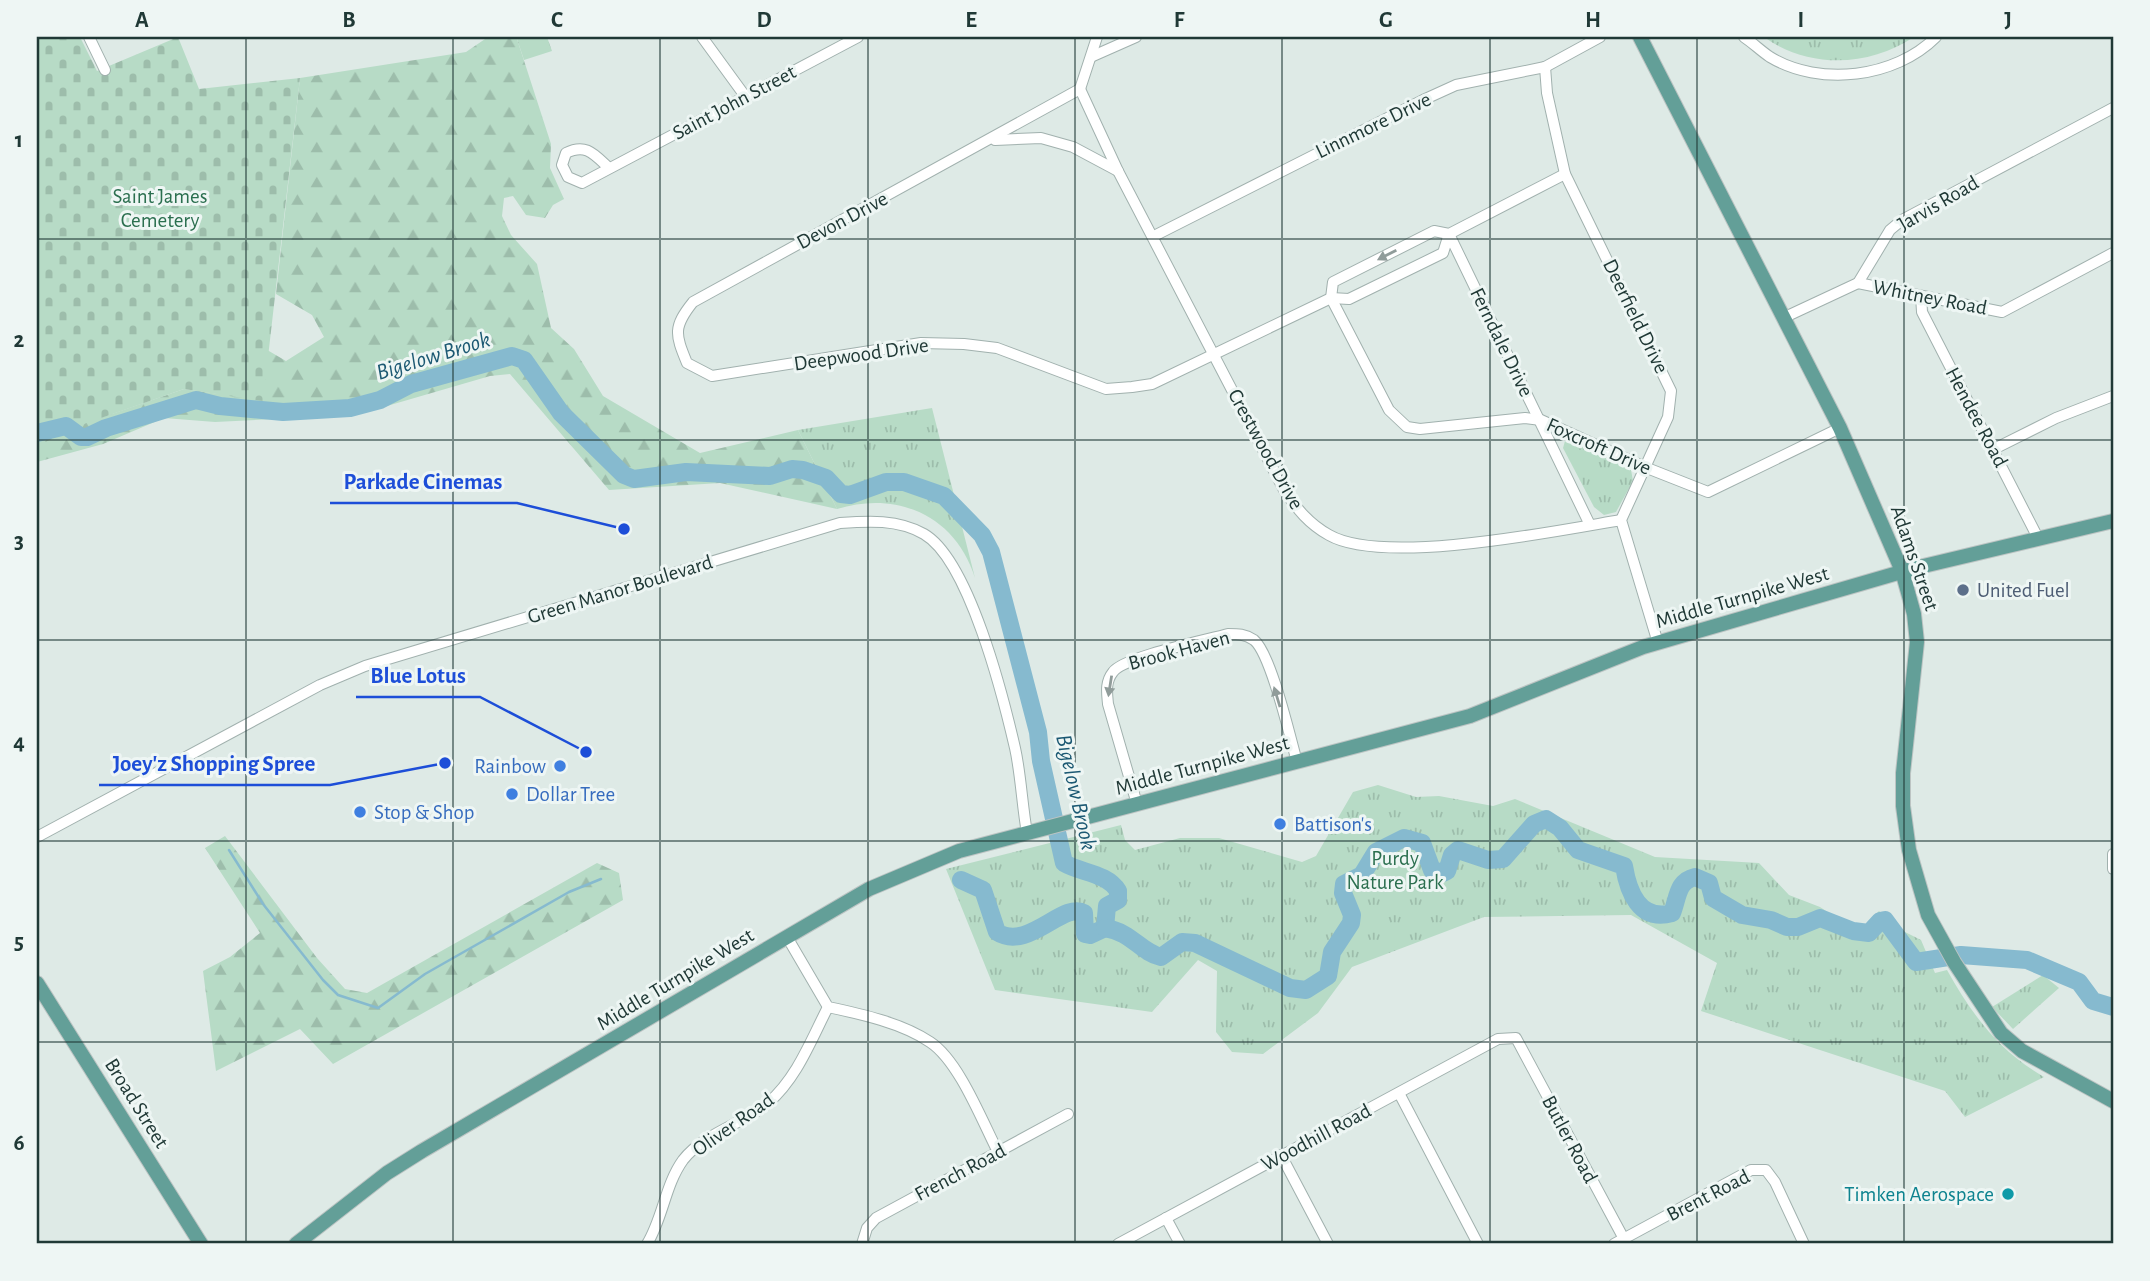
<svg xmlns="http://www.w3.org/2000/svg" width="2150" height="1281" font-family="'Alegreya Sans',sans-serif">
  <defs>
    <pattern id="forest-firs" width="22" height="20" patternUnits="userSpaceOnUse" patternTransform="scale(1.75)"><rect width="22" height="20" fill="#b7dbc6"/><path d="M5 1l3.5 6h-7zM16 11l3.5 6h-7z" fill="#9dbdab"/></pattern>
    <pattern id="cemetery-stones" width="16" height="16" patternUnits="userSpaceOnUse" patternTransform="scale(1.75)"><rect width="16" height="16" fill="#b7dbc6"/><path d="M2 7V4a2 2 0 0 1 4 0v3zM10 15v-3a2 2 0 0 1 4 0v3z" fill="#9dbdab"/></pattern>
    <pattern id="park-tufts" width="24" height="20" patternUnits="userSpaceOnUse" patternTransform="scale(1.75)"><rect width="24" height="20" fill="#b7dbc6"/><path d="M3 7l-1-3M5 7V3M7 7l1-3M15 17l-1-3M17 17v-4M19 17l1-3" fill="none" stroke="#9dbdab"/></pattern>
  </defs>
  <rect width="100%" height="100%" fill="#deeae6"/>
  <!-- forest -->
  <g fill="url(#forest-firs)">
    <polygon points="488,37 523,37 517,39 551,144 550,168 564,199 553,205 545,218 526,215 513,196 504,198 502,216 511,235 537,264 551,328 574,349 603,396 700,453 798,430 837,509 720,483 609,490 510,374 490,376 356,415 215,422 164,418 103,444 37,462 37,394 100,418 184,389 219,394 230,328 286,361 324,337 312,315 276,294 300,78 466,52"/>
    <polygon points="225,836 317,958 345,989 367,993 597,863 619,873 623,900 333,1064 300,1029 216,1071 203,971 230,957 260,933 205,848"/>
  </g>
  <!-- cemetery -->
  <polygon fill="url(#cemetery-stones)" points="37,37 80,37 97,71 178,37 199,89 300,78 263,401 184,389 81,425 37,446"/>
  <!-- park -->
  <g fill="url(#park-tufts)">
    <polygon points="523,37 547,37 552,51 524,60 517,39"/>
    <path d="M1764,37h150c-45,30 -105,32 -150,0z"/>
    <path d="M932,408l43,170c-19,-62 -78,-88 -138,-69l-39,-79z"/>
    <polygon points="1571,438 1631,470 1633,481 1616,512 1604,515 1594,507 1563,448 1565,441"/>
    <path d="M1378,785l38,12 23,-1 54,10 22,-7 140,58 104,6 30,32 31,12 38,25 21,-21 24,20 18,9 14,33 12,-3c25,45 52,81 97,107l-79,40 -20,-26 -244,-80 16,-48 -86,-48 -147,2 -132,50 -34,46 -55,41 -31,-2 -16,-20 1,-61 -19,-11 -46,52 -157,-22 -49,-121 175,-44 4,15 10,10 45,-12h39l83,24 14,-6 37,-64z"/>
    <polygon points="2043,975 2059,988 2013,1029 1992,1007"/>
  </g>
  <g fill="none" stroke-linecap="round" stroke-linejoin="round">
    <!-- stream -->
    <polyline stroke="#86bacf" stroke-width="2.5" points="229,850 263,904 323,980 338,995 378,1008 425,974 569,892 601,879"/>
    <!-- river -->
    <g stroke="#86bacf" stroke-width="18">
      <path d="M37,433l29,-7 15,11h6l19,-9 90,-28 24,6 63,6 67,-4 30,-8 31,-16 101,-28 12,4 37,53 63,62 10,4 52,-7 84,4 22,-7 11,1 23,8 15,16 9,1 36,-13h18l40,14 38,39 9,17 47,180 3,29 23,102c17,10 43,10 54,28v9l-11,6 -2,22"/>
      <path d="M961,880l22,10 14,42c31,20 66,-31 87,-19l1,21 5,1 15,-7"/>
      <path d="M1105,928c27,4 35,24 56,29l21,-15 13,1 95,45 16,2 22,-14 4,-24 19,-29 1,-8 -9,-22 1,-9 18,-9 14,-23 28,-14 18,5 10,27 11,3 4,-2 5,-16 6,-5 30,10 15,-1 31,-35 12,-5 14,9 18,22 46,16c4,25 15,56 48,47 6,-15 5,-32 23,-36l14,6 4,15 29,17 29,5 16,7h11l22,-9 33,13 16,2 11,-12 5,-1 31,42 45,-7 66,5 52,22 14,19 20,6"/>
    </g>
    <!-- minor casing -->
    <g stroke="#a1b1ae" stroke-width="12">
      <g id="minor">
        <polyline points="89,37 105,70"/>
        <polyline points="702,37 745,96"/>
        <path d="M1744,37c9,6 17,14 26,20 50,30 125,21 166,-20"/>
        <polyline points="1093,56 1136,37"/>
        <polyline points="1545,67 1547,93 1565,174 1671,391 1668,417 1621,520 1658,643"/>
        <path d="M1080,89l-387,213c-20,25 -18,32 -6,61l25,13 209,-33 43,1 33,4 109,41 26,-2 20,-3 179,-86 18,1 94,-46 6,-19"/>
        <path d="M1080,89l38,82 166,319c13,19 25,34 45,45 54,31 227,-4 292,-15"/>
        <polyline points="1080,89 1097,37"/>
        <polyline points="995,140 1041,138 1073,147 1118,171"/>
        <path d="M609,168c-15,-14 -23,-25 -43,-15l-4,12 6,12 14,6 276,-146"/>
        <polyline points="1449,234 1590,525"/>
        <polyline points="1154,236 1423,100 1456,85 1545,67 1600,37"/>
        <polyline points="1858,283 2002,312 2113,253"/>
        <polyline points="1921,296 1922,312 2038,538"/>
        <polyline points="1331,298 1389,410 1407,427 1420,429 1525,418 1541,420 1647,468 1708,492 1840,428"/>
        <polyline points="1331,298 1333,282 1434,231 1449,234 1565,174"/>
        <polyline points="1783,318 1858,283 1890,230 1902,220 2113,108"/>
        <polyline points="1994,449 2056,418 2113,396"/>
        <path d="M1137,804l-29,-100c-1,-11 -3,-22 5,-32 10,-15 94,-32 115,-38 10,0 17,0 26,6 17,14 36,97 43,122"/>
        <path d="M37,837l283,-152 45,-19 475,-143c28,-2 58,-4 84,11 45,26 79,162 91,214 6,27 7,57 12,85"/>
        <polyline points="2113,854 2113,869"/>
        <path d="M787,937l41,70c33,7 74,16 102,35 29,19 52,79 68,110"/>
        <polyline points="1399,1093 1478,1244"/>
        <polyline points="1281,1155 1328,1244"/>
        <polyline points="1166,1218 1180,1244"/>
        <path d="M647,1244c16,-26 18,-59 36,-84 21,-27 60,-36 85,-57 29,-25 43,-63 60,-96"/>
        <polyline points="862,1244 867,1228 876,1218 1068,1114"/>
        <polyline points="1118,1244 1498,1039 1516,1038 1624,1239"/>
        <polyline points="1614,1244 1751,1170 1766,1170 1775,1182 1804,1244"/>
      </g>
    </g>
    <!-- major casing -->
    <g stroke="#bcc4c3" stroke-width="16">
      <g id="major">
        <polyline points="1640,37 1840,428 1902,571 1914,614 1917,642 1903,773 1903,806 1909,850 1928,915 1954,962 2001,1033 2022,1051 2113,1101"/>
        <polyline points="37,983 201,1244"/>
        <polyline points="296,1244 387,1173 422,1151 869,889 959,851 1470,716 1643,647 1915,568 2113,521"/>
      </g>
    </g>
    <!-- minor -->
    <use href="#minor" stroke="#fff" stroke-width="10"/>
    <!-- major -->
    <use href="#major" stroke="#639f98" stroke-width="14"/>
  </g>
  <!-- one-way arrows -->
  <defs><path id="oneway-solid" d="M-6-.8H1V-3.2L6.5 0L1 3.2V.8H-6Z" transform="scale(1.75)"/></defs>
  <g fill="#909c9a">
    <use href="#oneway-solid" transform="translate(1387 255) rotate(153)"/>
    <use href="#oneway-solid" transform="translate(1110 686) rotate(99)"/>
    <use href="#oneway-solid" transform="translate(1277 697) rotate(-107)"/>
  </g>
  <!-- grid -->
  <path fill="none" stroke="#203936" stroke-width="2" stroke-opacity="0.55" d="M246,37v1207M453,37v1207M660,37v1207M868,37v1207M1075,37v1207M1282,37v1207M1490,37v1207M1697,37v1207M1904,37v1207M37,239h2076M37,440h2076M37,640h2076M37,841h2076M37,1042h2076"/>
  <!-- markers -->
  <circle fill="#5c6f8a" stroke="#eef6f4" stroke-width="2.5" cx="1963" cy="590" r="7"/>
  <g fill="#3f7fe0" stroke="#eef6f4" stroke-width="2.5">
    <circle cx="560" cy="766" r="7"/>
    <circle cx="512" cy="794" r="7"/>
    <circle cx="360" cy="812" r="7"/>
    <circle cx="1280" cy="824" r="7"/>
  </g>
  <circle fill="#0f9aa8" stroke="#eef6f4" stroke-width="2.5" cx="2008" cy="1194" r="7"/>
  <g text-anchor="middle" stroke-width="6" stroke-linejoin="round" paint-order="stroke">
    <!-- street labels -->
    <g font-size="21" fill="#203936" stroke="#eef6f4">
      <text transform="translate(734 102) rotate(-28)" y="7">Saint John Street</text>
      <text transform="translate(1373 125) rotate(-26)" y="7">Linnmore Drive</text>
      <text transform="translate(1938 203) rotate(-30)" y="7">Jarvis Road</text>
      <text transform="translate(842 220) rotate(-28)" y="7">Devon Drive</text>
      <text transform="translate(1930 297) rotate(11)" y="7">Whitney Road</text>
      <text transform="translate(1636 316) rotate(64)" y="7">Deerfield Drive</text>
      <text transform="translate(1502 342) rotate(64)" y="7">Ferndale Drive</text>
      <text transform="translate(861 354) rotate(-8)" y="7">Deepwood Drive</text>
      <text transform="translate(1977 417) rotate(62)" y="7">Hendee Road</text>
      <text transform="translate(1599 446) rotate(24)" y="7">Foxcroft Drive</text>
      <text transform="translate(1266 449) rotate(61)" y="7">Crestwood Drive</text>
      <text transform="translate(1915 558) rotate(71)" y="7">Adams Street</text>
      <text transform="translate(620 589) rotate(-17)" y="7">Green Manor Boulevard</text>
      <text transform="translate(1742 597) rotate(-16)" y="7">Middle Turnpike West</text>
      <text transform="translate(1179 650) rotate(-15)" y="7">Brook Haven</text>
      <text transform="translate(1202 765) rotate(-15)" y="7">Middle Turnpike West</text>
      <text transform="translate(675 979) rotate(-31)" y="7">Middle Turnpike West</text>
      <text transform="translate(137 1103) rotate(58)" y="7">Broad Street</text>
      <text transform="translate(733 1124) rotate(-35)" y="7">Oliver Road</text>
      <text transform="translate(1316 1137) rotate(-28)" y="7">Woodhill Road</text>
      <text transform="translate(1570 1139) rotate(62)" y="7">Butler Road</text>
      <text transform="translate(960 1172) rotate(-28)" y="7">French Road</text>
      <text transform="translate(1708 1195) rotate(-27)" y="7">Brent Road</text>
    </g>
    <!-- park labels -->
    <g font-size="21" fill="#2b6f4f" stroke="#eef6f4">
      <text x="160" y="203">Saint James<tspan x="160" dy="24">Cemetery</tspan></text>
      <text x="1395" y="865">Purdy<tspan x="1395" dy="24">Nature Park</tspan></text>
    </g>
    <!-- service labels -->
    <g font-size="21" fill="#4e5e75" stroke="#eef6f4" text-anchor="start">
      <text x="1977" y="597">United Fuel</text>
    </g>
    <!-- shop labels -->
    <g font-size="21" fill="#366cbe" stroke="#eef6f4" text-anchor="start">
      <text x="546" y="773" text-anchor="end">Rainbow</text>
      <text x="526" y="801">Dollar Tree</text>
      <text x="374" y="819">Stop &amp; Shop</text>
      <text x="1294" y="831">Battison's</text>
    </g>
    <!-- culture labels -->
    <g font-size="21" fill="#0d838f" stroke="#eef6f4" text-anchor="end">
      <text x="1994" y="1201">Timken Aerospace</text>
    </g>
    <!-- water labels -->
    <g font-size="23" font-style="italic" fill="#1c5973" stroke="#eef6f4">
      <text transform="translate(433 355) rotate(-17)" y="8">Bigelow Brook</text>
      <text transform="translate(1077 792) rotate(77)" y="8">Bigelow Brook</text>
    </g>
  </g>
  <!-- callouts -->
  <path fill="none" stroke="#1d4ed8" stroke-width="2.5" d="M624 529L517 503H330M586 752L480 697H356M445 763L330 785H99"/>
  <g fill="#1d4ed8" stroke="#eef6f4" stroke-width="2.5">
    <circle cx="624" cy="529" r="7"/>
    <circle cx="586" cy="752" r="7"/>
    <circle cx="445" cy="763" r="7"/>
  </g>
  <g font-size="23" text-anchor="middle" font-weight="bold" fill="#1d4ed8" stroke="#eef6f4" stroke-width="6" stroke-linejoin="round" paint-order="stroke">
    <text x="423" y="489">Parkade Cinemas</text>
    <text x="418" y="683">Blue Lotus</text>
    <text x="214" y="771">Joey'z Shopping Spree</text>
  </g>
  <!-- border -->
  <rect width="2150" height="1281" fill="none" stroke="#eef6f4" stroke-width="77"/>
  <rect x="38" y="38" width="2074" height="1204" fill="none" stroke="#203936" stroke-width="2.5"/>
  <g font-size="23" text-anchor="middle" font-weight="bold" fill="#203936">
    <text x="142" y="27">A</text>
    <text x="349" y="27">B</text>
    <text x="557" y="27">C</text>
    <text x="764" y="27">D</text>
    <text x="971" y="27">E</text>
    <text x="1179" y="27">F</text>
    <text x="1386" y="27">G</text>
    <text x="1593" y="27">H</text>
    <text x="1801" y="27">I</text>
    <text x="2008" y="27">J</text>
    <text x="19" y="147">1</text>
    <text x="19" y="347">2</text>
    <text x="19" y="548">3</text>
    <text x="19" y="749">4</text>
    <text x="19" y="949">5</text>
    <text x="19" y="1150">6</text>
  </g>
</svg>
